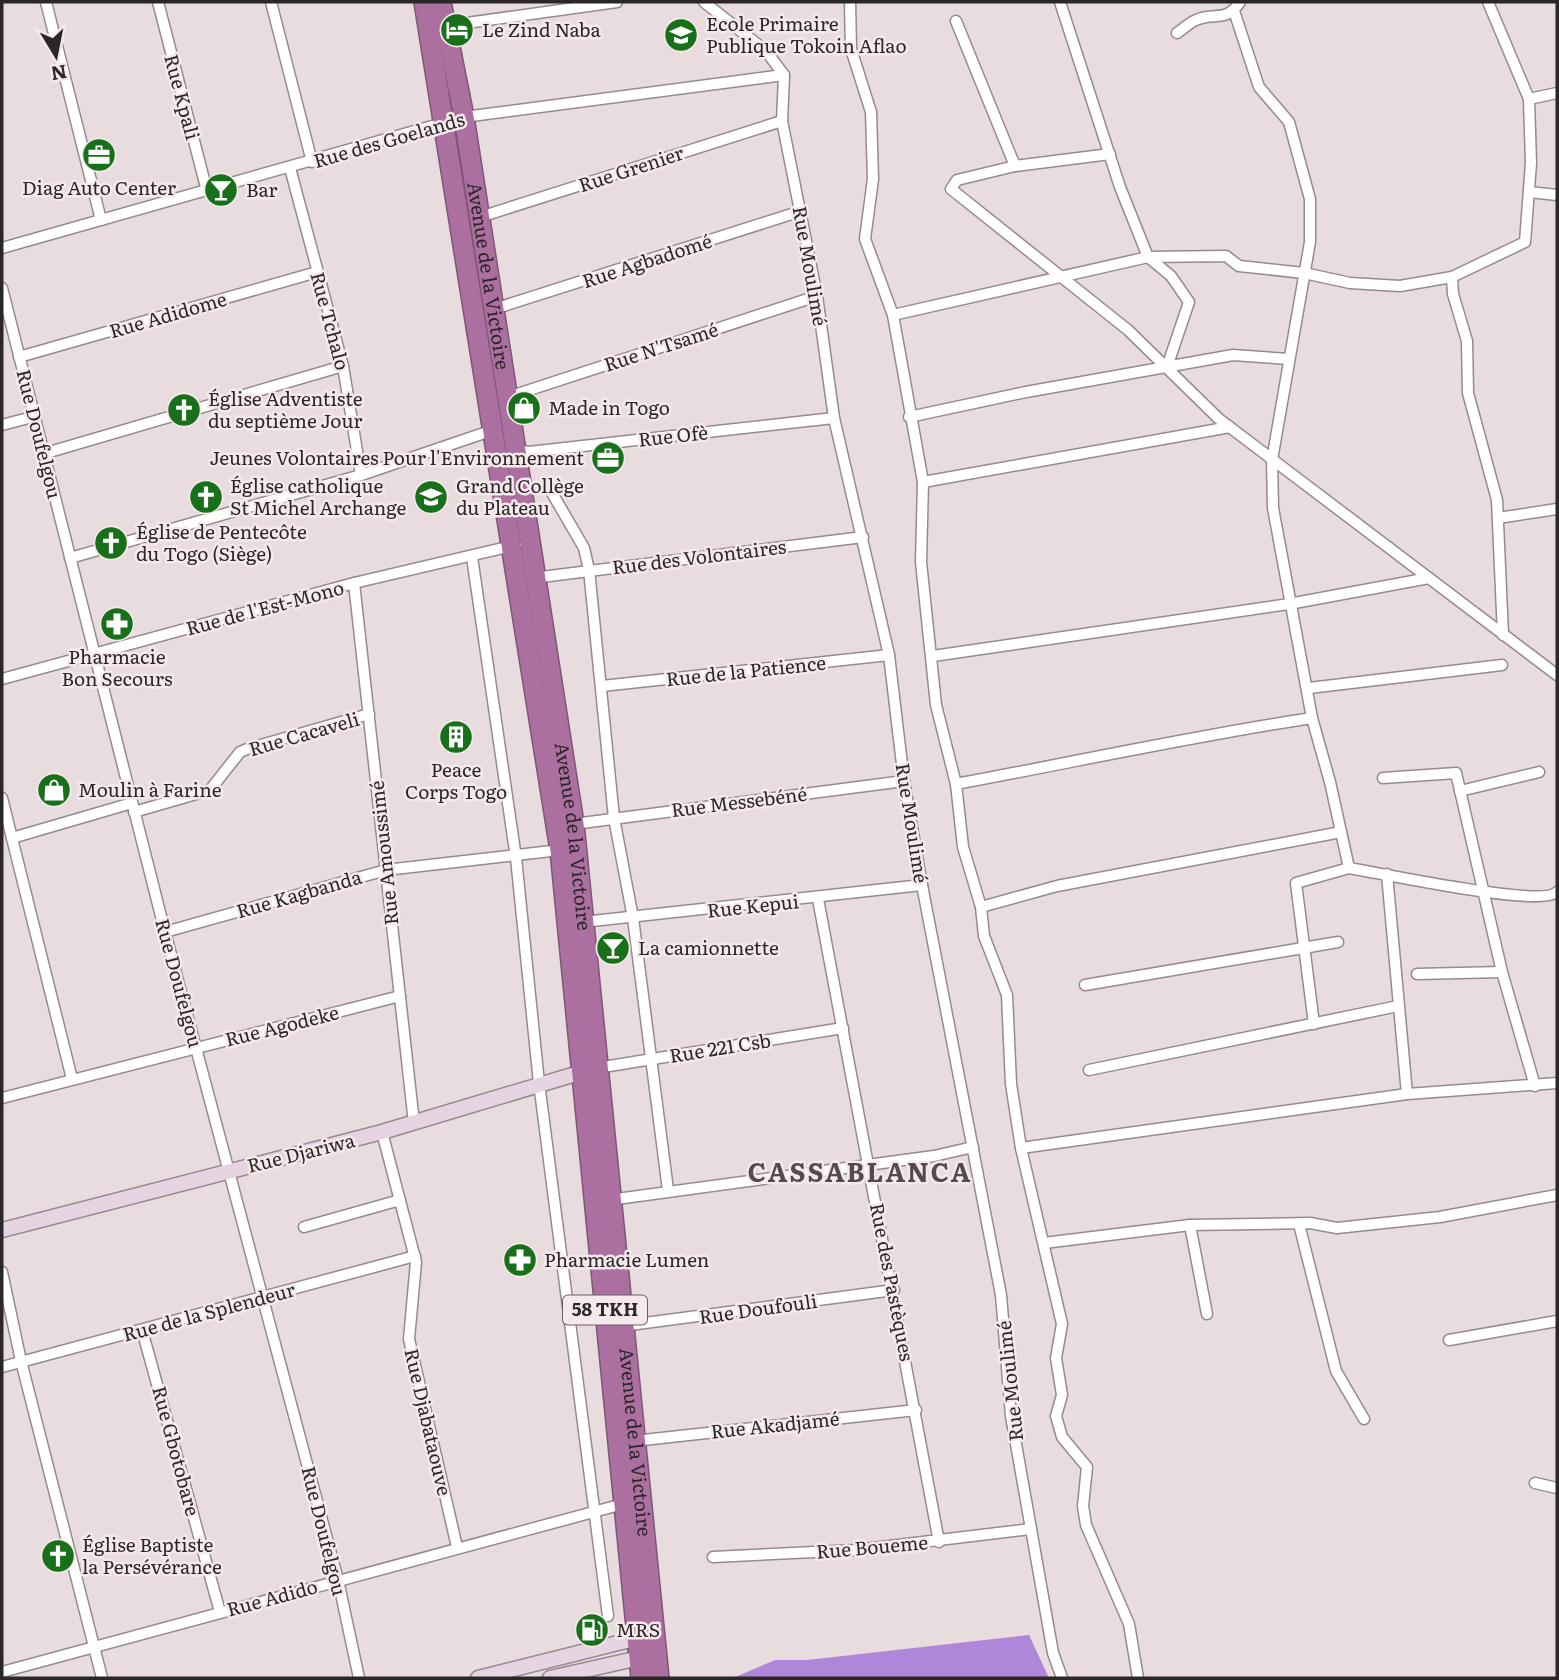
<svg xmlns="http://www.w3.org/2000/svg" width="1559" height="1680" font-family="Literata,serif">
  <rect width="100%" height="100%" fill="#e9dcdf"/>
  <!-- water -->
  <polygon fill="#af87da" points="1029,1635 1049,1678 733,1678 775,1660 807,1660"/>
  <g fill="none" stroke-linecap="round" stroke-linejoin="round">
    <!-- street casing -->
    <g stroke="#968a8d" stroke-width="13">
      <g id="street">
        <polyline points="46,2 101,220"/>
        <polyline points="158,2 207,191"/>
        <polyline points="271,2 312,162"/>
        <polyline points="704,2 766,51 784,75 782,121 817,296 834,418 889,655 904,781 922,885 1001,1295 1011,1416 1053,1653 1062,1678"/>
        <polyline points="850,2 851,49 871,112 873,179 865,239 893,315 923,482 921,562 936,705 956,784 963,847 981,907 984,936 1007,995 1011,1084 1021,1148 1062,1324 1056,1358 1062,1395 1056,1416 1062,1437 1087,1467 1083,1506 1086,1525 1129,1624 1138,1678"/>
        <polyline points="1060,2 1120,187 1148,257 1171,276 1189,302 1167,367"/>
        <polyline points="1488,2 1529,99 1531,163 1525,242 1452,277 1453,294 1467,341 1468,393 1497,500 1503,635"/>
        <path d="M1234,11l25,76 30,35 21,77v43l-38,218 1,48 39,210 18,64 19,86c31,5 192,40 208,24"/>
        <polyline points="956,21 1015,166"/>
        <polyline points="445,26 617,2"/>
        <path d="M1177,33c6,-4 12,-10 19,-13 19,-9 29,4 44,-18"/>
        <polyline points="1529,99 1557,93"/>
        <polyline points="1110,154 1015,166 957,180 951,189 1128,330 1219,419 1557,675"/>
        <polyline points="290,168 343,366 361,475"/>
        <polyline points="1529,192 1557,195"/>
        <polyline points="480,217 782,121"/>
        <polyline points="2,248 464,117 784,75"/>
        <polyline points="2,288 165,932 338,1580 359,1678"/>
        <polyline points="494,309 801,211"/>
        <polyline points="893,315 1148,257 1226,256 1239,266 1304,273 1350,283 1400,286 1452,277"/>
        <polyline points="19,357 317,272"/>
        <polyline points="505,398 817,296"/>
        <polyline points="909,417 1026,392 1233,355 1289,359"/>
        <polyline points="2,425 36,416"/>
        <polyline points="513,449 529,452 834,418"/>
        <polyline points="46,453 343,366"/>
        <polyline points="923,482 1230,427"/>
        <polyline points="548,486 584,548 589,570 614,818 633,918 668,1190"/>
        <polyline points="1498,518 1557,509"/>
        <polyline points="472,557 516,858 539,1083 608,1616"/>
        <polyline points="70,558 361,475 493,430"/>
        <polyline points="533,578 863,537"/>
        <polyline points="354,583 414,1123"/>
        <polyline points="933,656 1289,604 1429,578"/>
        <polyline points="2,679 354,583 516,545"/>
        <polyline points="602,686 889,655"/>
        <polyline points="1309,688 1502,665"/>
        <polyline points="1383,778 1456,773 1502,972 1535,1086"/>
        <path d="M956,784c119,-22 237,-48 356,-66"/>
        <polyline points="1460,791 1539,772"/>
        <polyline points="2,798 72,1079"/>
        <polyline points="134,812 210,790 240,752 247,749 369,714"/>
        <polyline points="574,824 904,781"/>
        <polyline points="12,838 132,803"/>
        <polyline points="1387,874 1407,1094"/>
        <polyline points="818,899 939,1542"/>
        <polyline points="981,907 1057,886 1341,832"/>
        <polyline points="583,922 922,885"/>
        <polyline points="165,932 386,870 560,850"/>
        <polyline points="1417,974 1502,972"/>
        <polyline points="1085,985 1338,942"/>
        <polyline points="1314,1024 1296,883 1349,868"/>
        <polyline points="597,1068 843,1028"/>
        <polyline points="1089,1070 1398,1006"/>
        <polyline points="2,1098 400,996"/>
        <polyline points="382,1132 416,1262 409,1339 457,1547"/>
        <polyline points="1021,1148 1407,1094 1557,1083"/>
        <polyline points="609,1200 934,1156 973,1147"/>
        <polyline points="1299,1224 1336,1371 1364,1419"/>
        <polyline points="1190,1225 1207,1314"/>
        <polyline points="304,1227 400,1200"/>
        <polyline points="1044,1243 1190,1225 1310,1223 1337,1228 1440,1217 1557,1195"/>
        <polyline points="2,1272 21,1361 102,1678"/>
        <polyline points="622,1326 894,1290"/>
        <polyline points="142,1330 220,1612"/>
        <polyline points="1449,1340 1557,1321"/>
        <polyline points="2,1367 415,1256"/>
        <polyline points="634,1441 916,1410"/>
        <polyline points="1535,1483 1557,1488"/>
        <polyline points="713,1557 856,1550 1031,1529"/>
        <polyline points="2,1672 623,1504"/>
      </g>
    </g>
    <!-- secondary casing -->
    <g stroke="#968a8d" stroke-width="17">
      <g id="secondary">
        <polyline points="2,1230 382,1132 589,1070"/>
        <polyline points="478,1678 646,1636"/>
        <polyline points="550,1678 648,1656"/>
      </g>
    </g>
    <!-- highway casing -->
    <g stroke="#7e5676" stroke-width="22">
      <g id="highway">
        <polyline points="424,2 560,850 641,1678"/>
        <path id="s1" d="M441,2l23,115 110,707 85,854"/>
      </g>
    </g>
    <!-- street -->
    <use href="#street" stroke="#fff" stroke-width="10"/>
    <!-- secondary -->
    <use href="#secondary" stroke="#e6d4e2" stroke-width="14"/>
    <!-- highway -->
    <use href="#highway" stroke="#ab6fa0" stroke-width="19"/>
  </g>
  <!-- icons -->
  <defs>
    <g id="hotel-disc" transform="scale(1.75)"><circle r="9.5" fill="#18701b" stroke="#f6e9ec"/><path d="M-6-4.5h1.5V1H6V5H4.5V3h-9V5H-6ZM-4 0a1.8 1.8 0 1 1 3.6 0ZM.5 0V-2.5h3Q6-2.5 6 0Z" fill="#fff"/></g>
    <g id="school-disc" transform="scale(1.75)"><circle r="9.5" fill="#18701b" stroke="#f6e9ec"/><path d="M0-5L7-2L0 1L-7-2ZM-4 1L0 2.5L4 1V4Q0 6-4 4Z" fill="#fff"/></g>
    <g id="office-disc" transform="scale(1.75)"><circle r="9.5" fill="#18701b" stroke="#f6e9ec"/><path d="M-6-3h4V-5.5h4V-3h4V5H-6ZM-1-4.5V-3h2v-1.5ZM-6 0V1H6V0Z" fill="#fff"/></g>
    <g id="bar-disc" transform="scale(1.75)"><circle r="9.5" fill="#18701b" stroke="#f6e9ec"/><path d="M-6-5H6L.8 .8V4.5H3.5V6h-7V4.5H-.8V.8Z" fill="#fff"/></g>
    <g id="shop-disc" transform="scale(1.75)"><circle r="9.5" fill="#18701b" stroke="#f6e9ec"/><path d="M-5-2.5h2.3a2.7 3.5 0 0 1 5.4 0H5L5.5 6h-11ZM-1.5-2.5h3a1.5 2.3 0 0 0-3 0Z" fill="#fff"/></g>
    <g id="church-disc" transform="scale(1.75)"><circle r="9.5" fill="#18701b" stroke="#f6e9ec"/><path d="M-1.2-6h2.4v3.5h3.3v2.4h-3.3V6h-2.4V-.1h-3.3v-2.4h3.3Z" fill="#fff"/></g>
    <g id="pharmacy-disc" transform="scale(1.75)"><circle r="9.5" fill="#18701b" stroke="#f6e9ec"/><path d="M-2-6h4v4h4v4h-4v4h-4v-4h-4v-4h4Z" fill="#fff"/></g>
    <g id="building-disc" transform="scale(1.75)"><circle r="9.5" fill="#18701b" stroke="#f6e9ec"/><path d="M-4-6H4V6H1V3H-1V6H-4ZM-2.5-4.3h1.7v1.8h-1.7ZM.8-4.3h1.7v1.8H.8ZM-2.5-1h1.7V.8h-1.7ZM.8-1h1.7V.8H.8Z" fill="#fff"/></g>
    <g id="fuel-disc" transform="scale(1.75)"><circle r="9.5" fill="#18701b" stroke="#f6e9ec"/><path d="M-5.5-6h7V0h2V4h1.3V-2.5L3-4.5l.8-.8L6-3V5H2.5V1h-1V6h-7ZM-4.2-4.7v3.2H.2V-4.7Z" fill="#fff"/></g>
  </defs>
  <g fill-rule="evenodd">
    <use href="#hotel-disc" x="457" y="30"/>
    <use href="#school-disc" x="681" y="35"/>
    <use href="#office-disc" x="99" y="155"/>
    <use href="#bar-disc" x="221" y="190"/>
    <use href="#shop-disc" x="524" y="408"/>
    <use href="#church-disc" x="184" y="410"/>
    <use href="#office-disc" x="608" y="458"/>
    <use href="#church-disc" x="206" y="497"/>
    <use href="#school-disc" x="431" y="497"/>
    <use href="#church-disc" x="111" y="543"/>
    <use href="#pharmacy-disc" x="117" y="624"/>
    <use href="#building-disc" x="456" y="737"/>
    <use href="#shop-disc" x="54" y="790"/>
    <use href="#bar-disc" x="613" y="948"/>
    <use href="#pharmacy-disc" x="520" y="1260"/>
    <use href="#church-disc" x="58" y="1556"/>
    <use href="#fuel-disc" x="592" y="1630"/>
  </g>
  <g text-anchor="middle" stroke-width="5" stroke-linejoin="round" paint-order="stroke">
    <!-- shield labels -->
    <rect fill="#f6e9ec" stroke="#686163" stroke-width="2" x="563" y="1295.5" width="84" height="29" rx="5"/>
    <g font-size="18" font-weight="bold" fill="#2b2728">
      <text x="605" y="1316">58 TKH</text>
    </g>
    <!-- poi labels -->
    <g font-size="19" fill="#2b2728" stroke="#f6e9ec" text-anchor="start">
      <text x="706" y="31">Ecole Primaire<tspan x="706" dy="22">Publique Tokoin Aflao</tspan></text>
      <text x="482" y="37">Le Zind Naba</text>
      <text x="99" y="195" text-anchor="middle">Diag Auto Center</text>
      <text x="246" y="197">Bar</text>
      <text x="208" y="406">Église Adventiste<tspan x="208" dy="22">du septième Jour</tspan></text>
      <text x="548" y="415">Made in Togo</text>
      <text x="584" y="465" text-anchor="end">Jeunes Volontaires Pour l'Environnement</text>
      <text x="230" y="493">Église catholique<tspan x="230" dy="22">St Michel Archange</tspan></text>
      <text x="456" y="493">Grand Collège<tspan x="456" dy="22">du Plateau</tspan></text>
      <text x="136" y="539">Église de Pentecôte<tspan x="136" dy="22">du Togo (Siège)</tspan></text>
      <text x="117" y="664" text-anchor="middle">Pharmacie<tspan x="117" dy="22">Bon Secours</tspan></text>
      <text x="456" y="777" text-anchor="middle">Peace<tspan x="456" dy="22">Corps Togo</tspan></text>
      <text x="78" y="797">Moulin à Farine</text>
      <text x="638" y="955">La camionnette</text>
      <text x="544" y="1267">Pharmacie Lumen</text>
      <text x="82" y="1552">Église Baptiste<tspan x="82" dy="22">la Persévérance</tspan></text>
      <text x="616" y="1637">MRS</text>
    </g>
    <!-- street labels -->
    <g font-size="19" fill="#2b2728" stroke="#f6e9ec">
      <text transform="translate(182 97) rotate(75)" y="7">Rue Kpali</text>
      <text transform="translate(389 140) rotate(-16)" y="7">Rue des Goelands</text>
      <text transform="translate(631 169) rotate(-18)" y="7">Rue Grenier</text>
      <text transform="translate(647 261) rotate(-18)" y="7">Rue Agbadomé</text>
      <text transform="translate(810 266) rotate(80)" y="7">Rue Moulimé</text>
      <text dy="7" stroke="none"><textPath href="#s1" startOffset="278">Avenue de la Victoire</textPath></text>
      <text transform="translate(168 315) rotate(-16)" y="7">Rue Adidome</text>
      <text transform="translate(330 321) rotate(75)" y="7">Rue Tchalo</text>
      <text transform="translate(661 347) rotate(-18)" y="7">Rue N'Tsamé</text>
      <text transform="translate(39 434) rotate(76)" y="7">Rue Doufelgou</text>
      <text transform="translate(673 436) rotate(-6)" y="7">Rue Ofè</text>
      <text transform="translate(699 557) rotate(-7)" y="7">Rue des Volontaires</text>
      <text transform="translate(265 608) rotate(-15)" y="7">Rue de l'Est-Mono</text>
      <text transform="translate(746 671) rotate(-6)" y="7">Rue de la Patience</text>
      <text transform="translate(304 734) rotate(-16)" y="7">Rue Cacaveli</text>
      <text transform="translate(739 802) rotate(-7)" y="7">Rue Messebéné</text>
      <text transform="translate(912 823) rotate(81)" y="7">Rue Moulimé</text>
      <text dy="7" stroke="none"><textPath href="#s1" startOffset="845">Avenue de la Victoire</textPath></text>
      <text transform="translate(384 853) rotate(-96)" y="7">Rue Amoussimé</text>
      <text transform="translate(299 894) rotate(-16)" y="7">Rue Kagbanda</text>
      <text transform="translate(753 906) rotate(-6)" y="7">Rue Kepui</text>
      <text transform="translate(179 983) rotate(75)" y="7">Rue Doufelgou</text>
      <text transform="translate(282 1026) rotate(-14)" y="7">Rue Agodeke</text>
      <text transform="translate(720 1048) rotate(-9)" y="7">Rue 221 Csb</text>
      <text transform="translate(301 1153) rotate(-14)" y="7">Rue Djariwa</text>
      <text transform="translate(892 1282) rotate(79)" y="7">Rue des Pastèques</text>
      <text transform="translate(758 1309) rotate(-8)" y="7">Rue Doufouli</text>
      <text transform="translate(209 1312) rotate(-15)" y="7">Rue de la Splendeur</text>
      <text transform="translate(1010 1381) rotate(-96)" y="7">Rue Moulimé</text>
      <text transform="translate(428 1422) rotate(77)" y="7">Rue Djabataouve</text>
      <text transform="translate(775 1425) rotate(-6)" y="7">Rue Akadjamé</text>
      <text dy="7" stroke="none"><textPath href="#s1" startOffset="1454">Avenue de la Victoire</textPath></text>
      <text transform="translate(176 1451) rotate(75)" y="7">Rue Gbotobare</text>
      <text transform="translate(324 1531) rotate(76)" y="7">Rue Doufelgou</text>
      <text transform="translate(872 1547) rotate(-5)" y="7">Rue Boueme</text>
      <text transform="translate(272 1598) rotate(-15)" y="7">Rue Adido</text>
    </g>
    <!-- district labels -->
    <g font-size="26" font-weight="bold" letter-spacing="2" fill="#554a4d" stroke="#f6e9ec">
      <text x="860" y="1182">CASSABLANCA</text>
    </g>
  </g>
  <!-- border -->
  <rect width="1559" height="1680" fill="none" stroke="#2b2728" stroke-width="7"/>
  <!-- north arrow -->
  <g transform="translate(56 56) rotate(170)" stroke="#f6e9ec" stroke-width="5" paint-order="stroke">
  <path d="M0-5L12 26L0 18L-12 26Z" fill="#2b2728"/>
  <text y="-10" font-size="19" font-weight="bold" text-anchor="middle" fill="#2b2728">N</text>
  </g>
</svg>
